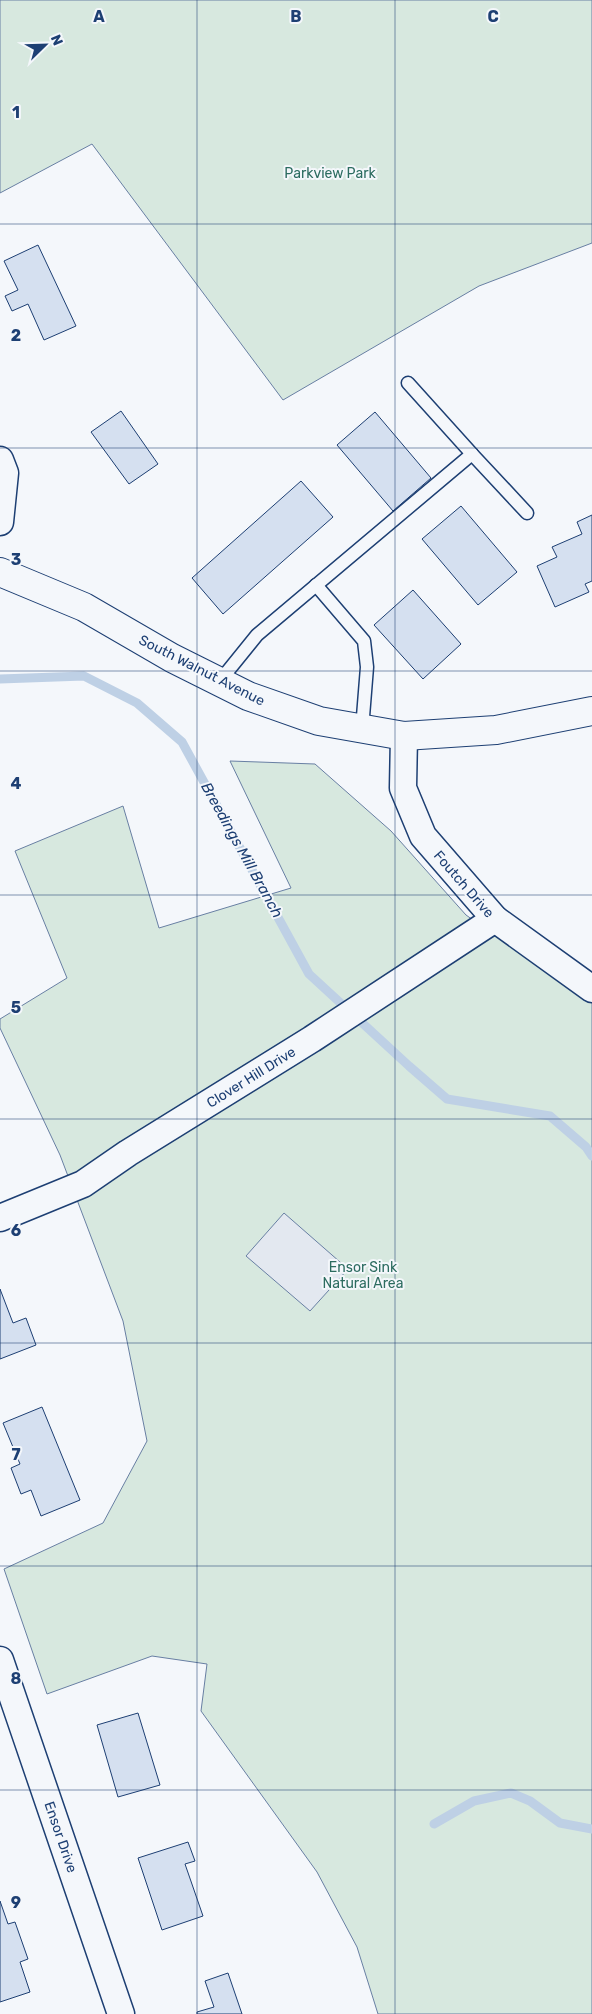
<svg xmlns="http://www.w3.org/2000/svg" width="592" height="2014" font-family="Rubik,sans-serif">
  <rect width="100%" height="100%" fill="#f4f7fb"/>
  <!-- green -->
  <g fill="#d7e8df" stroke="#687fa3">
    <polygon points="0,0 592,0 592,243 479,286 283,400 92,144 0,193"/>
    <polygon points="230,761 315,764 391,831 466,915 483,927 592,987 592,2014 378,2014 357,1947 317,1872 201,1711 207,1664 152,1656 47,1694 4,1569 103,1523 147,1441 123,1321 60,1155 0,1028 0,1019 67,978 15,851 123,806 159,928 291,888"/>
  </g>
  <!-- parking -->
  <polygon fill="#e3e8f0" stroke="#687fa3" points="284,1213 348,1269 310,1311 246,1256"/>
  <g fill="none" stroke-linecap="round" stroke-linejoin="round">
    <!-- stream -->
    <g stroke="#bed0e5" stroke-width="9">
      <polyline points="0,679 84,676 137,703 182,742 309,974 409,1066 447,1099 550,1116 586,1147 592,1156"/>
      <polyline points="434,1824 474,1801 511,1793 530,1801 560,1823 592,1829"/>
    </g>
  </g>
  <!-- building -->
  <g fill="#d5e0f0" stroke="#1d3f73">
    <polygon points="38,245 76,326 44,340 28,304 12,311 5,296 18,290 4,261"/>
    <polygon points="121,411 158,464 129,484 91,432"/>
    <polygon points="375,412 431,478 393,511 337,445"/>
    <polygon points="301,481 333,517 223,614 192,578"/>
    <polygon points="461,506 517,572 478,605 422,539"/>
    <polygon points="592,515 592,581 585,584 589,592 555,607 537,566 557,557 552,547 582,534 577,522"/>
    <polygon points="413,590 461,644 423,679 374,625"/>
    <polygon points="0,1289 13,1323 26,1318 36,1345 0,1359"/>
    <polygon points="42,1407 80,1500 41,1516 31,1490 21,1494 11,1468 20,1464 3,1423"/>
    <polygon points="138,1713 160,1785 118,1797 97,1725"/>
    <polygon points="188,1842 195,1861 185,1864 203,1916 162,1930 138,1858"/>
    <polygon points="0,1901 8,1924 15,1922 28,1959 20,1962 30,1992 0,2002"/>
    <polygon points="228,1973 242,2014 197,2014 197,2012 214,2007 205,1981"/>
  </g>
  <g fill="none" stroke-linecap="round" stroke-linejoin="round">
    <!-- service casing -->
    <g stroke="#1d3f73" stroke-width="15">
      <g id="service">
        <polyline points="472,454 527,513"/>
        <polyline points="316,585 364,641 367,667 362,729"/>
        <polyline points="219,682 257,635 472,454 408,383"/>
      </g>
    </g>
    <!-- minor casing -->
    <g stroke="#1d3f73" stroke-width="29">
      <g id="minor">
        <polyline points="0,460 5,473 0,522"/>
        <polyline points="404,736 403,788 423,836 495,919 592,989"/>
        <polyline points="0,1218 83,1184 128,1153 312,1039 495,919"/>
        <polyline points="0,1660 121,2014"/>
      </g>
    </g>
    <!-- tertiary casing -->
    <g stroke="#1d3f73" stroke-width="30">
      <polyline id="tertiary" points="0,572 84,607 172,658 248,696 319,721 404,736 496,730 592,711"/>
    </g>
    <!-- service -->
    <use href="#service" stroke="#f4f7fb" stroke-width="12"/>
    <!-- minor -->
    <use href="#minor" stroke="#f4f7fb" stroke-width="26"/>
    <!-- tertiary -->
    <use href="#tertiary" stroke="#f4f7fb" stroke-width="28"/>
  </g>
  <!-- grid -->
  <path fill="none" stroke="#1d3f73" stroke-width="1" stroke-opacity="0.55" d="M197,0v2014M395,0v2014M0,224h592M0,448h592M0,671h592M0,895h592M0,1119h592M0,1343h592M0,1566h592M0,1790h592"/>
  <g text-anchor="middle" stroke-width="4" stroke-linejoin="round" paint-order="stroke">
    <!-- park labels -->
    <g font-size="14" fill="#2c6c60" stroke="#f4f7fb">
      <text x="330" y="178">Parkview Park</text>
      <text x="363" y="1272">Ensor Sink<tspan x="363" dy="16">Natural Area</tspan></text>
    </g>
    <!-- street labels -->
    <g font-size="14" fill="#1d3f73" stroke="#f4f7fb">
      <text transform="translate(202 670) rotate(27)" y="5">South Walnut Avenue</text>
      <text transform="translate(464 884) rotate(49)" y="5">Foutch Drive</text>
      <text transform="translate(251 1077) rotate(-32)" y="5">Clover Hill Drive</text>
      <text transform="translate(61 1837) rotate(71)" y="5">Ensor Drive</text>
    </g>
    <!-- water labels -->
    <g font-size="15" font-style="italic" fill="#1d3f73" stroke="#f4f7fb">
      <text transform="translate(242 850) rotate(61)" y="5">Breedings Mill Branch</text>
    </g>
  </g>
  <g font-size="16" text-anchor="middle" font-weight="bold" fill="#1d3f73" stroke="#f4f7fb" stroke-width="4" stroke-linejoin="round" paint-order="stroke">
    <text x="99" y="22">A</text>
    <text x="296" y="22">B</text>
    <text x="493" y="22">C</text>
    <text x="16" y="118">1</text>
    <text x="16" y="341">2</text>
    <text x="16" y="565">3</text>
    <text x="16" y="789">4</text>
    <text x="16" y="1013">5</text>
    <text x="16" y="1236">6</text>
    <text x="16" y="1460">7</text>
    <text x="16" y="1684">8</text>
    <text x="16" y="1908">9</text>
  </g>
  <!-- north arrow -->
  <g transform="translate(45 45) rotate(67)" stroke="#f4f7fb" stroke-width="4" paint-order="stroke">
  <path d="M0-4L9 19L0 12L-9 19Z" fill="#1d3f73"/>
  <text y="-8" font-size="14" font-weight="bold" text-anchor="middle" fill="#1d3f73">N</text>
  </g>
</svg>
